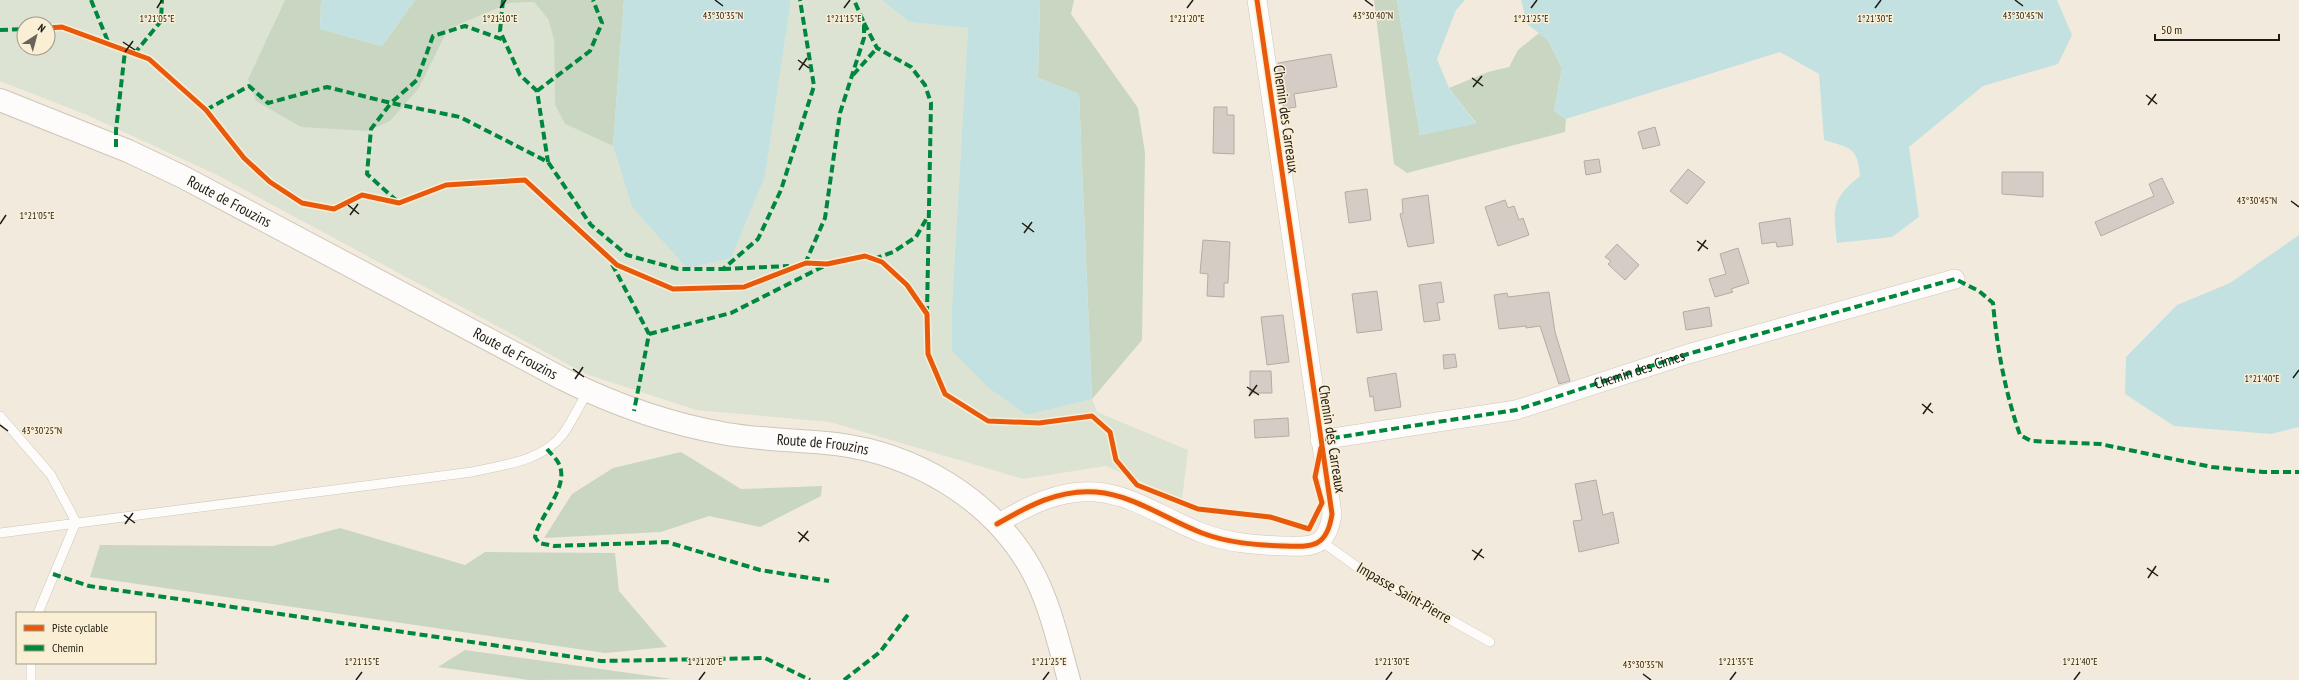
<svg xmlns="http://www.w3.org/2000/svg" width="2299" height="680" font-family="'PT Sans Narrow',sans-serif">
  <rect width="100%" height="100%" fill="#f2ebdd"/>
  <!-- green -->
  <path fill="#dce3d3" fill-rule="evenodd" d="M0,0h285l-37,79 171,9 29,-59 62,-26 24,-1 14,17 6,21 1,65 10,19 48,22 19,61 133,-31 26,-176h91l27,22 59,6 -16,276 1,47 74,64 65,-16 5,13 91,38 -6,50 -76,-34 -83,13 -193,-57 -134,-12 -110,-36 -369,-199 -130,-60 -87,-34zM24,24h24v24h-24z"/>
  <!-- forest -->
  <g fill="#c9d6c1">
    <polygon points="285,0 321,0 320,29 382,46 415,0 624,0 613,146 565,124 555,105 554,40 548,19 534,2 510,3 448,29 419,88 390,121 368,131 301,127 256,101 248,79"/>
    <polygon points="1040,0 1074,0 1071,14 1138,108 1145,153 1142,340 1092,399 1079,94 1038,78"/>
    <polygon points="1374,0 1397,0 1420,135 1476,123 1449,88 1488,72 1509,67 1518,50 1539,33 1548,40 1562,68 1554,111 1566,119 1565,132 1407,173 1394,164"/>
    <polygon points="681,452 741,489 822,486 821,496 760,527 709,516 661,532 544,538 572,494 613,468"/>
    <polygon points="340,528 465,565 485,552 615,553 619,591 667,647 605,653 90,577 100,545 273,546"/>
    <polygon points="465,650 672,679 529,680 438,667"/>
  </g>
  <!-- water -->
  <g fill="#c3e1e1">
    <polygon points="321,0 415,0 382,46 320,29"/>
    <polygon points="624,0 791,0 765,176 731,258 687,268 632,207 613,146"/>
    <polygon points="882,0 1040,0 1038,78 1079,94 1092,399 1027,415 989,388 952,351 952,304 968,28 909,22"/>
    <polygon points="1397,0 1465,0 1456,10 1437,59 1449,88 1476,124 1420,135"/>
    <path d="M1521,0h536l15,35 -14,29 -75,22 -74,61 10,70 -27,20 -55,6c-4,-34 -6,-44 23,-67 -2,-29 -10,-28 -36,-36l-5,-66 -39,-22 -214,67 -12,-8 8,-43 -14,-28 -21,-16z"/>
    <polygon points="2299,235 2299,427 2271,434 2174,426 2125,394 2126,357 2177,305 2230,283"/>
  </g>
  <!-- building -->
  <g fill="#d5ccc5" stroke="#b4aca5">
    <polygon points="1331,54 1337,87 1294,94 1296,107 1284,109 1278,63"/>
    <polygon points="1214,107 1227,107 1227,115 1234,115 1234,154 1213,153"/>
    <polygon points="1655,127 1660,145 1643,149 1638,132"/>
    <polygon points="1599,159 1601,172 1586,175 1584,161"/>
    <polygon points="1688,169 1705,182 1687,204 1670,191"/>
    <polygon points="2002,172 2043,172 2043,197 2002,194"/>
    <polygon points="2162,178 2174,203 2101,236 2095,222 2154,196 2149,184"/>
    <polygon points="1367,189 1371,220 1349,223 1345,192"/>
    <polygon points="1428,195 1434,243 1408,247 1400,214 1403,213 1402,199"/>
    <polygon points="1505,200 1508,208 1514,206 1519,220 1523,218 1529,235 1498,246 1485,207"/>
    <polygon points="1790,218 1793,245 1777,247 1776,242 1762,244 1759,223"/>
    <polygon points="1203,240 1230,242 1228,283 1224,283 1224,297 1207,296 1208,274 1200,273"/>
    <polygon points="1617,244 1639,265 1625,280 1608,264 1611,261 1605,257"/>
    <polygon points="1738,248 1749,283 1731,289 1733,292 1715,297 1709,279 1726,274 1720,254"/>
    <polygon points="1441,282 1444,302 1437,303 1440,320 1424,322 1419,285"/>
    <polygon points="1377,291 1382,330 1357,333 1352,294"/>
    <polygon points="1549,292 1555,332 1570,381 1559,384 1540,326 1526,328 1526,326 1499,329 1494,295 1507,293 1508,297"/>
    <polygon points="1709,307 1712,326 1686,330 1683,312"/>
    <polygon points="1283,315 1289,362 1267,365 1261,317"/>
    <polygon points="1455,354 1457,367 1444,369 1443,355"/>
    <polygon points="1250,371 1271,371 1272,393 1250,393"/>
    <polygon points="1396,373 1401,407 1375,411 1373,396 1370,397 1367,378"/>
    <polygon points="1288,418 1289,436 1255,438 1254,420"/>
    <polygon points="1596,480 1603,515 1613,512 1619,543 1579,552 1573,521 1582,520 1575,484"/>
  </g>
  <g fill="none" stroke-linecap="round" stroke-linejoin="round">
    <!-- service casing -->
    <g stroke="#ccc7bb" stroke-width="10">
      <g id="service">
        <polyline points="0,416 51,475 76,522 38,613"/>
        <path d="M0,533l472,-61c31,-7 71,-11 91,-38 10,-14 16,-29 25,-42"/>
        <polyline points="1321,541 1360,569 1490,642"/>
        <polyline points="31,680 31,663"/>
      </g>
    </g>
    <!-- minor casing -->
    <g stroke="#ccc7bb" stroke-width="20">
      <g id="minor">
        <path id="s1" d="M1320,440l196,-30 172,-56 267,-75"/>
        <path d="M997,524c31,-18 62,-35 99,-32 38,3 71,28 106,41 26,10 54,12 81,13 29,1 44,2 49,-32l-75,-514"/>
      </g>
    </g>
    <!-- secondary casing -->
    <g stroke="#ccc7bb" stroke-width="24">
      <g id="secondary">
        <path id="s2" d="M0,100l128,51 55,26 380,202c52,26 106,45 164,55 36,6 73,6 109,10 79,10 154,54 194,123 20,35 28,75 39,113"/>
      </g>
    </g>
    <!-- service -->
    <use href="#service" stroke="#fdfcfa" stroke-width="9"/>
    <!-- minor -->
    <use href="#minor" stroke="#fdfcfa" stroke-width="19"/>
    <!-- secondary -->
    <use href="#secondary" stroke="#fdfcfa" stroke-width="22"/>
    <!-- quiet -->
    <g stroke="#00873e" stroke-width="4" stroke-dasharray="8 4" stroke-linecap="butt">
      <polyline points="91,0 109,44"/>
      <polyline points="503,0 500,31 520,75 537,91 548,162"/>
      <polyline points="864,23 877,48 911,67 925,85 931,103 927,312"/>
      <polyline points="0,30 24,29"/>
      <polyline points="134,54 161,21 162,0"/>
      <polyline points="853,75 877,48"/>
      <polyline points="537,91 590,51 602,23 593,0"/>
      <polyline points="206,110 249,86 268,103 327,87 391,103 417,80 433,36 465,26 504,40"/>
      <polyline points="116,147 116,130 125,51"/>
      <polyline points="397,201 367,174 371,129 391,103 460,117 548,162 591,225 627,255 678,269 723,269 758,239 781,190 814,86 800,0"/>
      <polyline points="874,259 893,252 916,237 928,216"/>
      <polyline points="612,264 649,334 634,411"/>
      <polyline points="805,264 825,218 840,113 864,38 864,23 854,0"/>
      <polyline points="723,269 789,266"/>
      <polyline points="649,334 731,313 824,266"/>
      <path d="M1320,440l196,-30 172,-56 267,-75 24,12 14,12c4,45 12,89 27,132l11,6 69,3 112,23 51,5h36"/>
      <path d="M547,449c4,5 10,10 12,15 11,23 -20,52 -24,73l4,6 15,3 113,-4 93,28 69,11"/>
      <polyline points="53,574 89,586 601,661 765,658 810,680"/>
      <polyline points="844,680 880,652 910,612"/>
    </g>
    <!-- cycleway casing -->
    <g stroke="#faeed5" stroke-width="8">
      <g id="cycleway">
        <polyline points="48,28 62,27 149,59 206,110 244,158 270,182 302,203 334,209 362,195 399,203 446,185 525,180 617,265 673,289 744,287 806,263 827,264 865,256 882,262 907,285 927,314 928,354 945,394 988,421 1039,423 1092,416 1110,432 1116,460 1137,485 1198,509 1270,517 1309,529 1322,503 1315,477 1321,448"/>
        <path d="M997,524c31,-18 62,-35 99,-32 38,3 71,28 106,41 26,10 54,12 81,13 29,1 44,2 49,-32l-75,-514"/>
      </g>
    </g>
    <!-- cycleway -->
    <use href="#cycleway" stroke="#e8590c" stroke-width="5"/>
  </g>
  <!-- ticks -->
  <path fill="none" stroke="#1f1a12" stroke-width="1.5" d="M715,0l8,6M1365,0l8,6M2015,0l8,6M157,8l5,-8M500,8l6,-8M844,8l6,-8M1187,8l6,-8M1531,8l6,-8M1875,8l6,-8M123,42l12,8M125,52l8,-11M798,60l11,8M799,70l8,-12M1472,78l11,8M1473,87l9,-11M2146,95l11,9M2148,105l8,-11M2291,201l8,6M348,205l11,9M350,215l8,-11M1022,223l12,9M0,224l6,-9M1024,233l8,-11M1697,241l11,8M1698,251l8,-11M573,369l11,8M2293,378l6,-8M575,379l8,-12M1247,387l12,8M1249,396l8,-11M1922,404l11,9M1923,414l8,-11M0,425l8,6M124,515l11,8M125,524l8,-11M798,532l11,9M799,542l9,-11M1472,550l12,8M1474,560l8,-11M2147,568l11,8M2148,578l8,-12M1643,674l8,6M356,680l6,-8M699,680l6,-8M1043,680l6,-8M1386,680l6,-8M1730,680l6,-8M2074,680l6,-8"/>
  <g text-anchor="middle" stroke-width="3" stroke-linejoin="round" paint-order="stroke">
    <!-- street labels -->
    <g font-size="15" fill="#1f1a12" stroke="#faeed5">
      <text transform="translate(1286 119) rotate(82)" y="5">Chemin des Carreaux</text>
      <text dy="5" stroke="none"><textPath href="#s2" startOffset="251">Route de Frouzins</textPath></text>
      <text dy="5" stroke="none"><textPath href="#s2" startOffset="575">Route de Frouzins</textPath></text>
      <text dy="5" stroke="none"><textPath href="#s1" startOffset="328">Chemin des Cimes</textPath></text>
      <text transform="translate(1332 439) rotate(81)" y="5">Chemin des Carreaux</text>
      <text dy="5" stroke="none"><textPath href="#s2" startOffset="899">Route de Frouzins</textPath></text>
      <text transform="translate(1404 593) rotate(30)" y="5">Impasse Saint-Pierre</text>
    </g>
  </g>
  <g font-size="10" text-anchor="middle" fill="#1f1a12" stroke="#faeed5" stroke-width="3" stroke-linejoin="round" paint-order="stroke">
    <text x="1373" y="19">43°30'40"N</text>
    <text x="723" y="19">43°30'35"N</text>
    <text x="2023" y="19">43°30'45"N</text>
    <text x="157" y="22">1°21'05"E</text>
    <text x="500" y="22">1°21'10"E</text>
    <text x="844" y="22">1°21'15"E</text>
    <text x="1187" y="22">1°21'20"E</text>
    <text x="1531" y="22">1°21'25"E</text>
    <text x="1875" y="22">1°21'30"E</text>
    <text x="2257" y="204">43°30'45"N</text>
    <text x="37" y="219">1°21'05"E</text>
    <text x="2262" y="382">1°21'40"E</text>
    <text x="42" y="434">43°30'25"N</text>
    <text x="362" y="665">1°21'15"E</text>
    <text x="705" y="665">1°21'20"E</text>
    <text x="1049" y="665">1°21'25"E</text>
    <text x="1392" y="665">1°21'30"E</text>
    <text x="1736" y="665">1°21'35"E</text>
    <text x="2080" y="665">1°21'40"E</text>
    <text x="1643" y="668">43°30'35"N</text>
  </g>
  <!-- legend -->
  <rect x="16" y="612" width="140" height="52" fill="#faeed5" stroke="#a29987"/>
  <rect x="24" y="625" width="20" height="6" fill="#e8590c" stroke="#a29987"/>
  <text x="52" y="632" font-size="12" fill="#1f1a12">Piste cyclable</text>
  <rect x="24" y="645" width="20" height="6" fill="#00873e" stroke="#a29987"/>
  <text x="52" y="652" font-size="12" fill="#1f1a12">Chemin</text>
  <!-- north arrow -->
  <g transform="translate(36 36) rotate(36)"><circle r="19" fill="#faeed5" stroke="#a29987"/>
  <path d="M0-3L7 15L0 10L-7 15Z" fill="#696359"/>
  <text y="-6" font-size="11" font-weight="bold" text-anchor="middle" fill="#1f1a12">N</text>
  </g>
  <!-- scale -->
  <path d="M2155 34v6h124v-6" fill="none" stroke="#1f1a12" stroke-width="2"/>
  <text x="2161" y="34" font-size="12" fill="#1f1a12" stroke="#faeed5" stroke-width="3" paint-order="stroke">50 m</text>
</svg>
